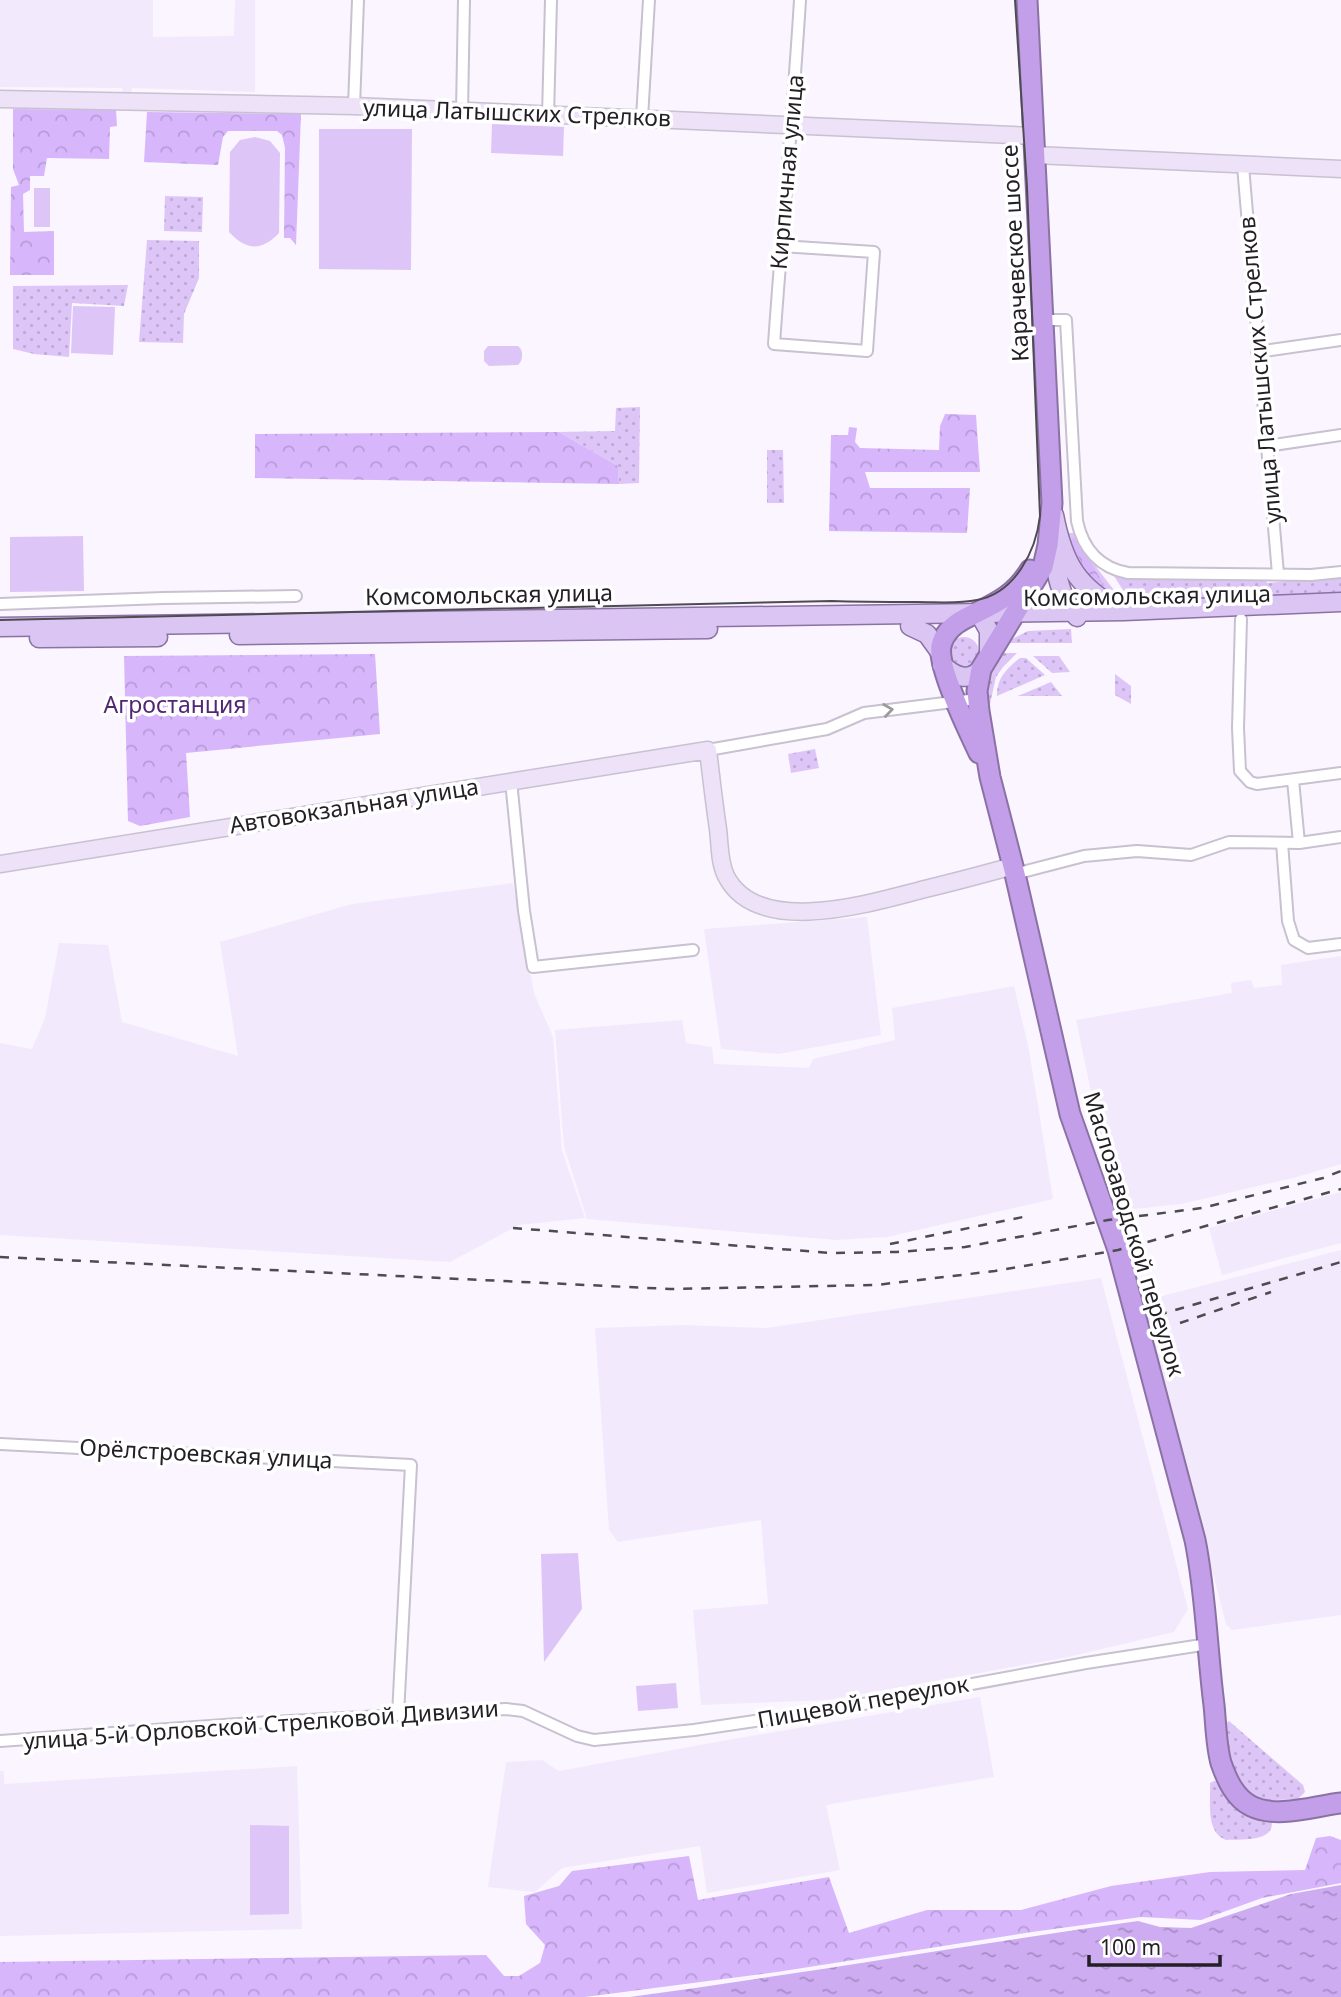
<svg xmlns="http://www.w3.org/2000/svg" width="1341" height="1997" font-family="'Noto Sans',sans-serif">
  <defs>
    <pattern id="grass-dots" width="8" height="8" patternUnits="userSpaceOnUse" patternTransform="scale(1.75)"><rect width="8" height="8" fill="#ddc6f7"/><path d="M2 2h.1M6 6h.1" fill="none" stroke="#bdaad4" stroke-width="1.8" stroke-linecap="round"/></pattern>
    <pattern id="forest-crowns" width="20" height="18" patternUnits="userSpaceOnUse" patternTransform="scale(1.75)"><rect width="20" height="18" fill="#d7b6fc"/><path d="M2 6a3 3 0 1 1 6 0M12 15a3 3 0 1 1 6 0" fill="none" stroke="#b89cd8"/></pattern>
    <pattern id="water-ripples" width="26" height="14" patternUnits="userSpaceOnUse" patternTransform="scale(1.75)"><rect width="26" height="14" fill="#ceacf2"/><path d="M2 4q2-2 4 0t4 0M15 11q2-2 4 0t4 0" fill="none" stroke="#a78bc4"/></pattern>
  </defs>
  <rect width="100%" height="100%" fill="#faf5ff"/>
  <!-- built -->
  <g fill="#f2e9fc">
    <polygon points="0,0 153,0 153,37 234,36 235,0 255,0 255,92 132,88 131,94 123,94 122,88 0,87"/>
    <polygon points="513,883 534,993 553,1037 562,1151 585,1218 519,1225 450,1262 0,1235 0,1043 32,1049 45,1018 59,943 108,945 122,1022 238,1056 220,942 352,904"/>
    <polygon points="867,917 881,1035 779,1054 721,1049 704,929"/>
    <polygon points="1341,956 1341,1164 1297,1177 1181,1204 1116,1211 1076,1020 1232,993 1231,983 1251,980 1254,988 1282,985 1281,965"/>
    <polygon points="1014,986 1029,1050 1053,1199 887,1237 836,1240 587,1219 564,1146 555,1030 682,1020 686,1043 712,1047 714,1064 809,1068 813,1059 895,1040 892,1008"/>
    <polygon points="1341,1192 1341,1243 1222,1275 1209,1228"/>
    <polygon points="1341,1250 1341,1615 1232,1630 1226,1624 1143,1301"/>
    <polygon points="1101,1278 1188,1609 1174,1632 1068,1657 828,1700 701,1705 693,1610 768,1604 761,1520 618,1542 609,1530 595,1328 684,1325 766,1328"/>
    <polygon points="980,1697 994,1777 826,1805 840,1870 707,1893 700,1846 562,1868 535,1892 488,1887 506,1762 542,1760 559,1771 722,1741"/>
    <polygon points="297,1766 302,1929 0,1936 0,1771 4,1771 4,1784"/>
  </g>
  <!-- grass -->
  <g fill="url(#grass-dots)">
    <polygon points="165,196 203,197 202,232 164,231"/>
    <polygon points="147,240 199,241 199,278 184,314 183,343 139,342"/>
    <polygon points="128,285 124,306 72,303 69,357 34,354 13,349 13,286"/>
    <polygon points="640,407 639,483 619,484 618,466 559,432 615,431 616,408"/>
    <polygon points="767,450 783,450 784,503 767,503"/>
    <polygon points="1065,533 1076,533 1097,568 1120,598 1113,598 1082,574"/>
    <polygon points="1114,576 1129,579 1265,576 1267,583 1341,576 1341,595 1269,599 1128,598"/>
    <polygon points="1071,629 1072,643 1004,643 1028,631"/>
    <circle cx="964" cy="652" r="15"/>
    <polygon points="1001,653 1017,653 1003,667 996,677 990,704 985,704 985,675"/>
    <polygon points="1033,656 1059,656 1070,672 1052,673"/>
    <path d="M1020,658h6l19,17 -48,21c-1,-17 10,-28 23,-38z"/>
    <polygon points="1115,674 1131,686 1131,704 1115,695"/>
    <polygon points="1051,682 1062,696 1018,696"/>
    <polygon points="815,749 819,768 791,773 788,754"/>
    <polygon points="1229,1721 1303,1785 1305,1792 1298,1799 1256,1801 1236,1781 1221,1727"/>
    <path d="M1214,1781h5l52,37c7,25 -30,21 -45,22 -21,-8 -15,-38 -16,-57z"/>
  </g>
  <!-- forest -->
  <g fill="url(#forest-crowns)">
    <polygon points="13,109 116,110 117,126 110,127 109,159 47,158 44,176 30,176 30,190 23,194 24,232 54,231 54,275 10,275 11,187 19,185 13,169"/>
    <polygon points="147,112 301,114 296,245 290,238 284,238 285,148 282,135 277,131 228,131 223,137 218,165 144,162"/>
    <polygon points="945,414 976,415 980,472 865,472 870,488 970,488 967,533 829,531 831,435 848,435 849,427 857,428 855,442 860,448 939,450 940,426"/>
    <polygon points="559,432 618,466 619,484 255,478 255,434"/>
    <polygon points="1073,537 1078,540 1105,587 1089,575 1070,543"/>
    <polygon points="375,654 380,734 186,753 190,817 140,826 128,821 124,656"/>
    <polygon points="1330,1836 1341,1840 1341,1883 1262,1898 1201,1920 1141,1917 1032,1932 777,1972 585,1997 0,1997 0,1962 486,1955 504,1976 519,1976 540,1963 545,1945 526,1924 524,1896 559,1886 572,1871 689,1856 698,1900 829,1877 849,1933 927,1910 1021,1910 1111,1886 1210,1872 1305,1870 1316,1838"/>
  </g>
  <!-- park -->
  <g fill="#ddc6f7">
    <polygon points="492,124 564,127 563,156 491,153"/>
    <polygon points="319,129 412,129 411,270 319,269"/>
    <path d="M255,137l15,4 10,12 -1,80c-18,19 -33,17 -50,-1l1,-80 10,-12z"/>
    <rect x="34" y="188" width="16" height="39"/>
    <polygon points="73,306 115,307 113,355 71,353"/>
    <path d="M488,346h30c6,4 5,15 0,19l-29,1 -5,-5v-10z"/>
    <polygon points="83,536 84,591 10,592 10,537"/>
    <polygon points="578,1553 582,1609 544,1662 541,1554"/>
    <polygon points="676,1683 678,1708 638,1711 636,1686"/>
    <polygon points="250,1825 289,1826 289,1914 250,1915"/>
  </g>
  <!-- water -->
  <path fill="url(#water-ripples)" d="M1341,1885v112h-711c169,-23 338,-52 508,-76l22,6 31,1 100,-34z"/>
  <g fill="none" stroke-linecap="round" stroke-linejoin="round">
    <!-- street casing -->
    <g stroke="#c8c1d0" stroke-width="14">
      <g id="street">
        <polyline points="354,106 358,0"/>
        <polyline points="462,111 464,0"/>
        <polyline points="548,116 551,0"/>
        <polyline points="642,118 649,0"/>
        <polyline points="1243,166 1278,574"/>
        <path d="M781,246l93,6 -7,99 -93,-7c8,-114 19,-229 26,-344"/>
        <path d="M1042,320h24l11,201c6,28 23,47 51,52l183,2 30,-3"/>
        <polyline points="1257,352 1341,340"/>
        <polyline points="1267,446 1341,435"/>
        <polyline points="0,604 163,598 296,596"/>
        <polyline points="1241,619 1238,728 1240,771 1250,782 1257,784 1341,773"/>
        <polyline points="708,750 827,729 864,713 977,699"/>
        <polyline points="1293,780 1299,843"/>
        <polyline points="511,781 524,911 533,967 693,950"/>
        <polyline points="1282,843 1288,921 1294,940 1308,948 1341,944"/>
        <polyline points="1015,874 1084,856 1137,851 1191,855 1229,842 1299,843 1341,837"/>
        <polyline points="0,1444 411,1465 398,1715"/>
        <polyline points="0,1741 238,1724 506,1709 523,1711 577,1736 594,1740 694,1730 836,1709 1086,1663 1208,1644"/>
      </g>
    </g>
    <!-- secondary casing -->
    <g stroke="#c8c1d0" stroke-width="19">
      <g id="secondary">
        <polyline points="0,99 354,106 1034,136"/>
        <polyline points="1035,155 1341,169"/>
        <path d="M0,864l708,-114c3,26 6,52 10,79 2,15 1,33 8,47 32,63 148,26 199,13 29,-7 59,-15 88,-23"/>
      </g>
    </g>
    <!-- primary casing -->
    <g stroke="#8b72a4" stroke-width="21">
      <g id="primary">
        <path d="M1054,515c9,47 23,73 67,95"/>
        <path d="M1054,542c1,26 4,54 23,75"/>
        <polyline points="979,613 989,631 989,655"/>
        <polyline points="910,626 927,634 940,652"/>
        <polyline points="0,627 1124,611 1341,602"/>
        <polyline points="239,635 708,629"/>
        <polyline points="39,638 158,637"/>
        <path d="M942,665c13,11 26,18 39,4"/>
      </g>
    </g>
    <!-- highway casing -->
    <g stroke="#8b72a4" stroke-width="23">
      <g id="highway">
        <path d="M1027,0l25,503 -4,42 -5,22 -62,102 -4,22 2,20 11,66 25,97 55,240 48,136 77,290c11,54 12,110 19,165 2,19 2,40 7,58 6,17 14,35 30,43 26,13 63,0 90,-3"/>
        <path d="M979,753c-10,-21 -42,-87 -38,-107 3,-14 13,-22 25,-28 26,-13 48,-21 64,-48"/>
      </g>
    </g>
    <!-- street -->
    <use href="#street" stroke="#fff" stroke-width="10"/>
    <!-- secondary -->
    <use href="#secondary" stroke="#ede2f8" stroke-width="16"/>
    <!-- primary -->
    <use href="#primary" stroke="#dbc5f2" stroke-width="18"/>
    <!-- highway -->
    <use href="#highway" stroke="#c39ee9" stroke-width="19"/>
    <!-- tram -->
    <path stroke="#4e4b51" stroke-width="2" d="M0,620l832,-19c28,1 57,1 86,1 19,0 40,2 59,-2 38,-7 59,-49 63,-84l-13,-329 -12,-187"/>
    <!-- rail -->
    <g stroke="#4e4b51" stroke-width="2.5" stroke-dasharray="9 9" stroke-linecap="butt">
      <polyline points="513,1228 831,1253 897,1252 965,1247 1108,1220 1202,1208 1323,1178 1341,1171"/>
      <polyline points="890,1244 1023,1217"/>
      <polyline points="0,1257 670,1289 876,1285 995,1271 1118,1250 1341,1189"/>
      <polyline points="1158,1315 1341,1262"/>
      <polyline points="1180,1323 1271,1292"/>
    </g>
  </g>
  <!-- one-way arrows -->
  <defs><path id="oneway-chevron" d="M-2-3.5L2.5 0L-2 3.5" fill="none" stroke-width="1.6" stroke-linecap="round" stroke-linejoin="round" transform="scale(1.75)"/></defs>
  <use stroke="#9c9a9d" href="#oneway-chevron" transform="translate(888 710) rotate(-8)"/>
  <g text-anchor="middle" stroke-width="7" stroke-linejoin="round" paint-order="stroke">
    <!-- street labels -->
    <g font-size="23" fill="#221f25" stroke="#fff">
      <text transform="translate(517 113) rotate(2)" y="8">улица Латышских Стрелков</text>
      <text transform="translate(787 172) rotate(-85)" y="8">Кирпичная улица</text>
      <text transform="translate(1015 253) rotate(-93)" y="8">Карачевское шоссе</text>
      <text transform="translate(1260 370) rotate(-95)" y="8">улица Латышских Стрелков</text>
      <text transform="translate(489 595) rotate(-1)" y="8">Комсомольская улица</text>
      <text transform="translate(1147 596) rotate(-1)" y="8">Комсомольская улица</text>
      <text transform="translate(354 806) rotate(-9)" y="8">Автовокзальная улица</text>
      <text transform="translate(1134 1234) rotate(73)" y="8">Маслозаводской переулок</text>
      <text transform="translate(206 1454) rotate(3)" y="8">Орёлстроевская улица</text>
      <text transform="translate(863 1702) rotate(-10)" y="8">Пищевой переулок</text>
      <text transform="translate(261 1725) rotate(-4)" y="8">улица 5-й Орловской Стрелковой Дивизии</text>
    </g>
    <!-- park labels -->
    <g font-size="23" fill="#522675" stroke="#fff">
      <text x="175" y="713">Агростанция</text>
    </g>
  </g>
  <!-- scale -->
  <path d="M1089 1955v10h131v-10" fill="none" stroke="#221f25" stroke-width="3.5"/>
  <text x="1100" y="1955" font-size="21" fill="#221f25" stroke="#ffffff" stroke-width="5" paint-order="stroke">100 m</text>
</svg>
